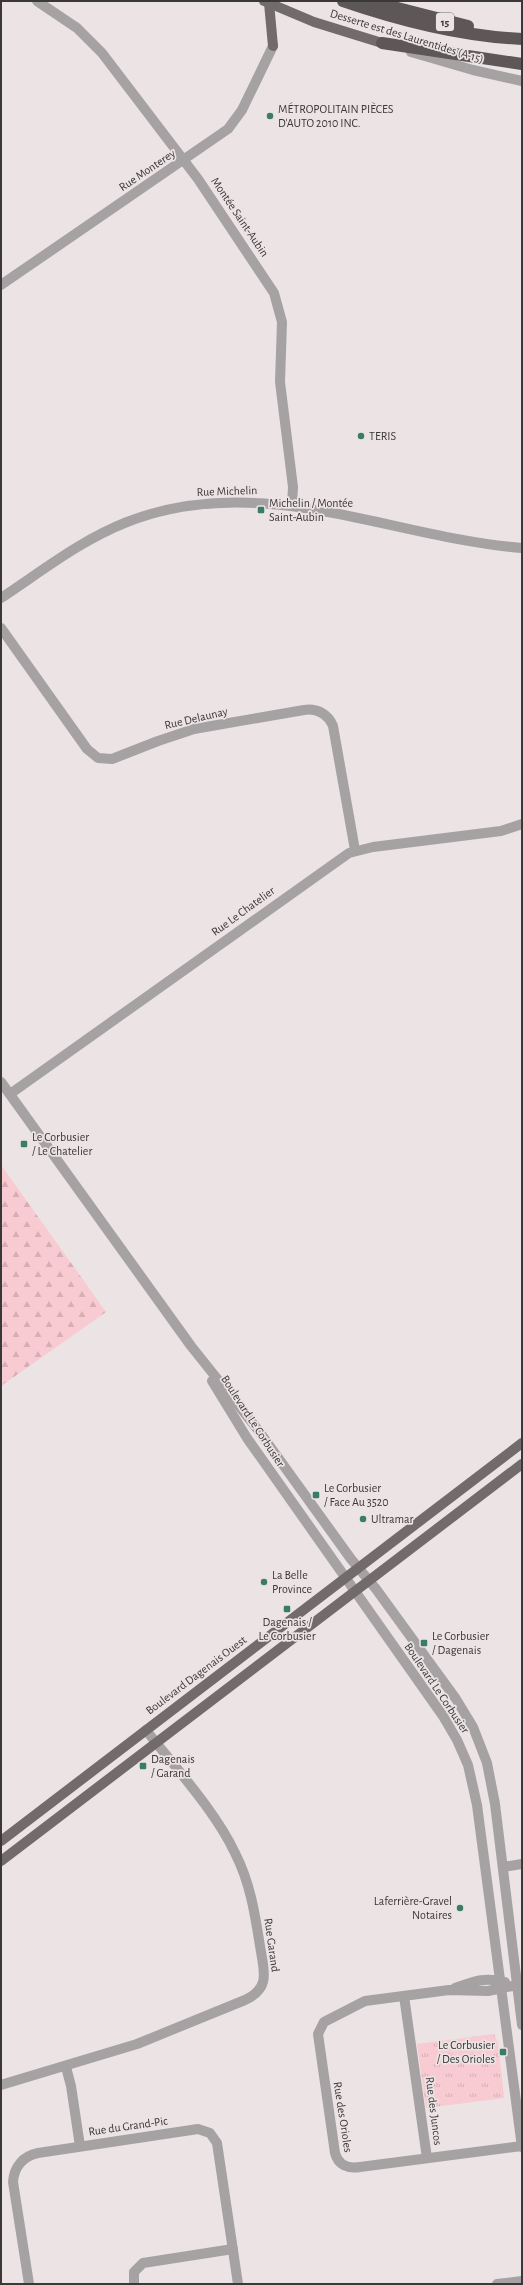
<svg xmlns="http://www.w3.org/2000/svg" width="523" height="2285" font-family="'Alegreya Sans',sans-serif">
  <defs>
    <pattern id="grass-tufts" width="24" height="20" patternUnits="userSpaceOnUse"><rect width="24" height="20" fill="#f8cad1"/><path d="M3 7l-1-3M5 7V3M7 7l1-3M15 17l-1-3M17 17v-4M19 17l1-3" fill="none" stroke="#d6aeb4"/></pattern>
    <pattern id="forest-firs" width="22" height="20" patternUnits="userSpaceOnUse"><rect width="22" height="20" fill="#f8cad1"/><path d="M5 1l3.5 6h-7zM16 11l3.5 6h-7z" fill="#d6aeb4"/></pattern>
  </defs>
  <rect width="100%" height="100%" fill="#ebe3e4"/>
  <!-- grass -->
  <polygon fill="url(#grass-tufts)" points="494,2034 498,2043 504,2098 426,2108 417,2044"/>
  <!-- forest -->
  <polygon fill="url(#forest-firs)" points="1,1165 106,1312 1,1386"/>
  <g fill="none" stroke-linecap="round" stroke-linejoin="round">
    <!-- minor -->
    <g stroke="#a6a2a3" stroke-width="10">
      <polyline points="37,1 77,28 102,53 198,179 274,293 282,322 280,382 293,487 292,506"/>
      <polyline points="411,52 473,70 522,81"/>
      <polyline points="1,285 228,129 242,110 273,46"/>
      <path d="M1,598c41,-27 80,-58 126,-76 133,-52 262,15 395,26"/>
      <path d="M1,628l86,121 11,9 14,1 46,-18 36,-12 110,-19c13,-2 24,4 29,16l22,124"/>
      <polyline points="1,1082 191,1346 258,1430 351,1559 376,1589 456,1699 473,1727 487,1763 495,1804 522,2025"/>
      <polyline points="10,1094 349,853 373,847 501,831 522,824"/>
      <polyline points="212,1381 247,1438 443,1716 457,1740 468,1765 477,1805 522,2147"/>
      <polyline points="503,1867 522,1864"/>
      <path d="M455,1988c20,-7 29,-11 50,-6"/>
      <polyline points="404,1996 427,2158"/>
      <polyline points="66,2067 71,2086 80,2146"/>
      <path d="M1,2085l136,-41 108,-44c26,-12 19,-29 15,-54 -5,-32 -10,-64 -25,-93 -19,-41 -61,-87 -89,-123"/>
      <path d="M522,2146l-162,21c-12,2 -22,-2 -25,-14l-17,-119 6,-12 41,-21 84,-11 39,1 34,-7"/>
      <path d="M29,2284l-16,-102c1,-15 10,-26 25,-29l160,-24 12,4 7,10 21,141"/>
      <polyline points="134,2284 134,2272 143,2263 233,2249"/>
      <polyline points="497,2284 522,2281"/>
    </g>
    <!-- major -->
    <g stroke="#716b6c" stroke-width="10">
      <polyline points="264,1 314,22 382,43"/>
      <polyline points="269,3 273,46"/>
      <polyline points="1,1841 522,1443"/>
      <polyline points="1,1861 522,1464"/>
    </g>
    <!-- highway -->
    <g stroke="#5e5758" stroke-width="12">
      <path d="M343,1c58,20 117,35 179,38"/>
      <polyline points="370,1 468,26"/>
      <polyline points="382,43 522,64"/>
    </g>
  </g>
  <!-- markers -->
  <g fill="#3a7b69" stroke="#ebe3e4" stroke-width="1.5">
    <circle cx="270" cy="116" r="4"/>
    <circle cx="361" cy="436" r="4"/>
    <rect x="257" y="506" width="8" height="8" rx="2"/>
    <rect x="20" y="1140" width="8" height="8" rx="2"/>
    <rect x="312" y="1491" width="8" height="8" rx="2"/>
    <circle cx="363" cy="1519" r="4"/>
    <circle cx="264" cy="1582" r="4"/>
    <rect x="283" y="1605" width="8" height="8" rx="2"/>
    <rect x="420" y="1639" width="8" height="8" rx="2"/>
    <rect x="139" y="1762" width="8" height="8" rx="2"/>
    <circle cx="460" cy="1908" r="4"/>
    <rect x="499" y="2048" width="8" height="8" rx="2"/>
  </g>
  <g text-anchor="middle" stroke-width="3.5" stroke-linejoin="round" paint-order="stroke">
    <!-- shield labels -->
    <rect fill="#ebe3e4" stroke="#706b6c" stroke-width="1" x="436" y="13" width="18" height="18" rx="3"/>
    <g font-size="11" font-weight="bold" fill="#3b3838">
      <text x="445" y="26">15</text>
    </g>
    <!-- street labels -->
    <g font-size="12" fill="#3b3838" stroke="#ebe3e4">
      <text transform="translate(407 36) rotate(17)" y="4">Desserte est des Laurentides (A-15)</text>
      <text transform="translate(147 170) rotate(-34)" y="4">Rue Monterey</text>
      <text transform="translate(240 217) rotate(56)" y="4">Montée Saint-Aubin</text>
      <text transform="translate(227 491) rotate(-2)" y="4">Rue Michelin</text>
      <text transform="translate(196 718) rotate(-13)" y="4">Rue Delaunay</text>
      <text transform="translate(243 911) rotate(-36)" y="4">Rue Le Chatelier</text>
      <text transform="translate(253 1421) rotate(57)" y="4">Boulevard Le Corbusier</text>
      <text transform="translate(196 1675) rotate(-37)" y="4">Boulevard Dagenais Ouest</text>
      <text transform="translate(437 1688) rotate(56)" y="4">Boulevard Le Corbusier</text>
      <text transform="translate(272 1945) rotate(82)" y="4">Rue Garand</text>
      <text transform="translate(434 2111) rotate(83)" y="4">Rue des Juncos</text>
      <text transform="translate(343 2117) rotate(81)" y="4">Rue des Orioles</text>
      <text transform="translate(128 2126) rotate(-8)" y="4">Rue du Grand-Pic</text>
    </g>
    <!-- poi labels -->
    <g font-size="12" fill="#3b3838" stroke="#ebe3e4" text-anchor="start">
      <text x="278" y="113">MÉTROPOLITAIN PIÈCES<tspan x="278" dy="14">D'AUTO 2010 INC.</tspan></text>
      <text x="369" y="440">TERIS</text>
      <text x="269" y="507">Michelin / Montée<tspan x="269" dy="14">Saint-Aubin</tspan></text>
      <text x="32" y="1141">Le Corbusier<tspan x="32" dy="14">/ Le Chatelier</tspan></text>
      <text x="324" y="1492">Le Corbusier<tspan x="324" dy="14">/ Face Au 3520</tspan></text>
      <text x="371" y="1523">Ultramar</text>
      <text x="272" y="1579">La Belle<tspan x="272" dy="14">Province</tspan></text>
      <text x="287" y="1626" text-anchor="middle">Dagenais /<tspan x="287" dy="14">Le Corbusier</tspan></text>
      <text x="432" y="1640">Le Corbusier<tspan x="432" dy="14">/ Dagenais</tspan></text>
      <text x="151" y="1763">Dagenais<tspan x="151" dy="14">/ Garand</tspan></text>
      <text x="452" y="1905" text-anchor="end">Laferrière-Gravel<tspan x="452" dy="14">Notaires</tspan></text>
      <text x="495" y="2049" text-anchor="end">Le Corbusier<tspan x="495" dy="14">/ Des Orioles</tspan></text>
    </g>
  </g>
  <!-- border -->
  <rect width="523" height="2285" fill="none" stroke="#3b3838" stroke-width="4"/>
</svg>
